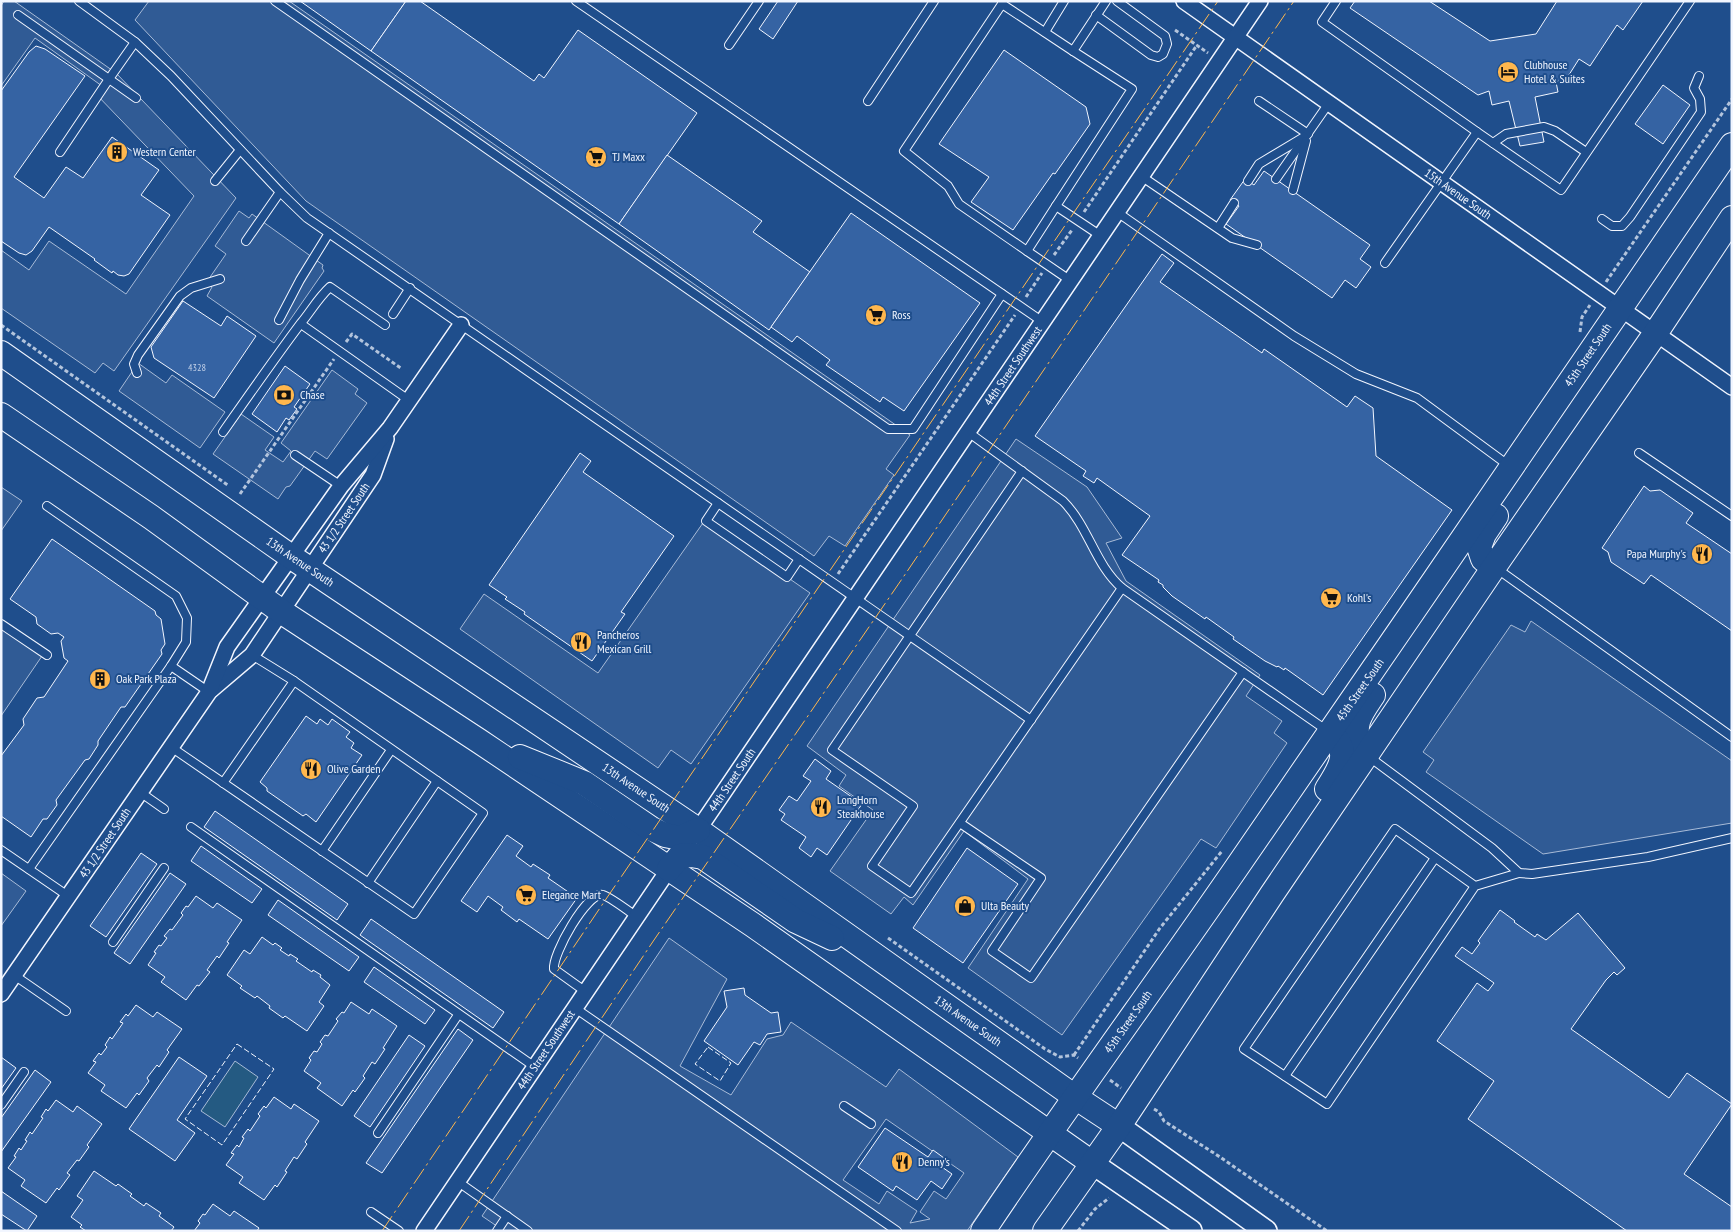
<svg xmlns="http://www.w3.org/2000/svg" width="1733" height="1232" font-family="'PT Sans Narrow',sans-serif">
  <rect width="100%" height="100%" fill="#1f4e8c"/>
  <!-- green -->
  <polygon fill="#245a82" stroke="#a8bbd7" points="235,1061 258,1077 225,1127 201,1111"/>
  <!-- parking -->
  <g fill="#305b95" stroke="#a8bbd7" fill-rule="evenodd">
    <polygon points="4,1 14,1 116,73 236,198 114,371 103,363 95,373 1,308 1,250 29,270 49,241 126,294 194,196 95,93 102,86 35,38 1,86 1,6"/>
    <polygon points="149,1 289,1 910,435 886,469 894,475 845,546 829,536 814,556 306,201 135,20"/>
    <polygon points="239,211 249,218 252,214 323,265 322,268 324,271 274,343 207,296 212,287 206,283 226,254 215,246"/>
    <polygon points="138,363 166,383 172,375 225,412 200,448 119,391"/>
    <polygon points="332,370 358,389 355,394 367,403 327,459 315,451 290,486 286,487 278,499 213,454 241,414 274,437 265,450 283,462 291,451 281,443"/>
    <polygon points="1016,439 1087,487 1122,538 1106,543 1126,581 1260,675 1246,696 1282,721 1274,733 1287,743 1216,848 1201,839 1062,1035 968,968 1028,879 964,831 913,905 904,897 891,914 830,871 873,810 839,786 846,775 807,746"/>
    <polygon points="1,487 22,501 1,531"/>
    <polygon points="705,520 810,593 691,764 671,750 658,768 460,629 484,594 598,673"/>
    <polygon points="1531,621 1732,761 1732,823 1543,854 1426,772 1434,760 1423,752 1511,625 1525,632"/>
    <polygon points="1,628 42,656 1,716"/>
    <polygon points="1,873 26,891 1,926"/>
    <path d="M669,938l58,41 -47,87 51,29 36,-56 16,-4 8,-13 95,65 13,-18 119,88 -51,74h-463l-22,-15zM886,1119l78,54 -18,26 -12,-8 -14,21 10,7 -20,4 7,-12 -30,-20 -8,13 -36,-24z"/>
  </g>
  <!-- building -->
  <g fill="#3563a3" stroke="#f2f6ff">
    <polygon points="300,1 406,1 371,51"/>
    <polygon points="406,1 420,1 534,81 539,74 544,78 578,30 697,113 619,224 371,51"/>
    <polygon points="778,1 798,1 773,39 759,29"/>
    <polygon points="1355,1 1429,1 1490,41 1536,34 1557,1 1643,1 1623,30 1617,25 1590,66 1579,59 1567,78 1556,82 1558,92 1535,97 1544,142 1520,146 1509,101 1492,105 1489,91 1478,95 1350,8"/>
    <polygon points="36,46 45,49 85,76 14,177 44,198 66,167 83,178 112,137 159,170 141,195 170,215 129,274 124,276 118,275 113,271 112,273 94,260 95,259 49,227 32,251 26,255 19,253 1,241 1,91 29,52"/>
    <polygon points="1004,50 1086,107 1090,124 1055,174 1053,173 1013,230 971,202 989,177 939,144"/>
    <polygon points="1663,85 1690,105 1663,144 1635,124"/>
    <polygon points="667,155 762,221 753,232 810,272 769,330 619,224"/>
    <polygon points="1264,171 1370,245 1360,259 1371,267 1356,288 1345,280 1332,298 1226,224 1239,206 1230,200 1245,179 1254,185"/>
    <polygon points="851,213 980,303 904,411 883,397 880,402 826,365 830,360 797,336 792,342 771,327"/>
    <polygon points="1162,254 1174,263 1160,282 1262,353 1264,349 1347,407 1355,396 1373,408 1376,456 1452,510 1323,695 1285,668 1284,670 1278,666 1277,667 1265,661 1233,639 1234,637 1206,617 1205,619 1172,596 1163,587 1163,585 1158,582 1159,580 1122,555 1150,516 1097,478 1094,483 1083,476 1086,471 1035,436"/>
    <polygon points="183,301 221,326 227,316 256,336 214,398 154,358 151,347"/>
    <polygon points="285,366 310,384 294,407 297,409 289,420 286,418 277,432 252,414"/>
    <polygon points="580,453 591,461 583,472 674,536 621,612 625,614 592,661 524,614 525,612 505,599 507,597 489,585"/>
    <polygon points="1644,486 1650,491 1660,490 1693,513 1686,523 1732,554 1732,631 1651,575 1644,584 1611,562 1608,552 1602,548"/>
    <polygon points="52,539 155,611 156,615 161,619 165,644 161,650 162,654 125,707 121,707 98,741 98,745 89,759 85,760 56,800 57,805 47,819 43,819 31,837 1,816 1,756 24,725 23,719 37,698 44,697 68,661 64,658 61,641 64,637 58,633 51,634 37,624 36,617 10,599"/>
    <polygon points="306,716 317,724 320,719 328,725 332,719 350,732 346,737 354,743 351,748 362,755 316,822 306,814 303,816 267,791 267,788 260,782"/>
    <polygon points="815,759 831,771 826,779 862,804 827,855 817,848 811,857 799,848 806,837 781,820 785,814 779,810 789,796 797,801 811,781 803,776"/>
    <polygon points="215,811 348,904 337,920 204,827"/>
    <polygon points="507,835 523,846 516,856 531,867 533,864 550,875 548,878 577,898 548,939 519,919 517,922 501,910 503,907 488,896 477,912 461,901"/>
    <polygon points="201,846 262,889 252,903 191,861"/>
    <polygon points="967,848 1018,884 963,963 913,928"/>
    <polygon points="141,853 157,864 106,937 90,926"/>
    <polygon points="170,873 186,884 130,964 114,953"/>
    <polygon points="196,896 213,908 217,903 242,920 227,942 229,943 219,958 217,956 207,970 210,972 199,986 197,985 186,1000 161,982 165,977 148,965 156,953 154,952 159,945 161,946 167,938 164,936 170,929 172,930 183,915 181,913 186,906 188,907"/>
    <polygon points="278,900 359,957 349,971 268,915"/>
    <polygon points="1500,910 1515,921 1514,922 1535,937 1537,934 1546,940 1578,913 1625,968 1617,975 1614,972 1606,980 1571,1029 1669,1098 1687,1073 1732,1104 1684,1174 1732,1207 1732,1231 1627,1231 1468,1119 1494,1081 1437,1041 1477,983 1488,991 1494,983 1455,956 1462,947 1472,954 1480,943 1478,941"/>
    <polygon points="371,919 504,1012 493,1028 360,935"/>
    <polygon points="262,937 273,945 275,943 282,948 280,950 289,956 290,954 298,959 296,961 312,972 313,970 321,975 320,977 330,985 319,1002 324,1006 307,1031 285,1016 283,1018 269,1008 270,1006 257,996 255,998 240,988 242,986 227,975 244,950 250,954"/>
    <polygon points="374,967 435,1010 425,1024 364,982"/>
    <polygon points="744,988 745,995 771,1013 778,1012 781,1032 767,1034 760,1045 754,1042 738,1065 704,1041 727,1007 724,991"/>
    <polygon points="351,1002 369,1014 372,1009 397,1026 383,1048 385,1049 375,1064 372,1062 363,1076 365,1078 355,1092 353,1090 342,1106 317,1088 321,1083 304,1071 311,1060 309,1058 314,1051 317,1052 322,1044 320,1042 325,1035 328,1036 338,1021 336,1019 342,1012 344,1013"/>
    <polygon points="136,1005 153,1017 157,1012 182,1029 167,1050 169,1052 159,1067 157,1065 147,1078 149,1081 139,1095 137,1093 126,1108 101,1091 105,1085 88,1073 96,1062 93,1061 99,1053 101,1055 107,1047 105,1045 110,1037 112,1039 123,1023 120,1022 126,1014 128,1016"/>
    <polygon points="458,1029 473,1040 382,1173 366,1163"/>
    <polygon points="409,1035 425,1046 370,1127 354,1116"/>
    <polygon points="1,1057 16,1068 1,1089"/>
    <polygon points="179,1057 207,1076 177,1120 195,1133 175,1161 129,1129"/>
    <polygon points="35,1070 51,1082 1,1152 1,1118"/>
    <polygon points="274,1097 291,1109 294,1104 319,1121 305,1142 307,1144 297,1159 294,1157 285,1171 287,1172 277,1187 275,1185 264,1200 239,1183 243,1177 226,1165 234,1154 231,1153 237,1145 239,1147 244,1138 242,1137 248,1129 250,1131 260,1116 258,1114 264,1106 266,1108"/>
    <polygon points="56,1100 73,1112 77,1106 102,1124 87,1145 89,1147 79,1161 77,1160 67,1173 70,1175 59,1190 57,1188 46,1203 21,1186 25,1180 8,1168 16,1157 14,1156 19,1148 21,1150 27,1141 25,1140 30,1132 32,1134 43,1118 41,1117 46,1109 48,1111"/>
    <polygon points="885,1128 928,1157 933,1150 944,1158 939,1165 952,1174 942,1189 931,1181 917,1200 896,1186 893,1191 858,1167"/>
    <polygon points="94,1171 116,1186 118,1184 132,1194 130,1196 144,1206 146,1203 161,1213 159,1216 174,1227 171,1231 86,1231 80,1227 82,1225 71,1217 83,1200 77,1196"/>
    <polygon points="1,1191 37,1216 27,1231 1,1214"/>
    <polygon points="213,1204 230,1216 234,1211 259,1228 257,1231 194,1231 200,1223 198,1221 203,1214 205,1215"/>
  </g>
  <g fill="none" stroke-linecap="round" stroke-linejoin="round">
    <!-- service casing -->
    <g stroke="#f2f6ff" stroke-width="10">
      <g id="service">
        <polyline points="79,1 135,42 171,76 280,192 307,218 1031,720"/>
        <polyline points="275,1 888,429 913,429 1002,294"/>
        <polyline points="576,1 1043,322"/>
        <polyline points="1003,1 1002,4 1073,51"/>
        <polyline points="1336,1 1322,22 1477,132"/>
        <polyline points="1002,4 904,151 948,186 959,204 1027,251 1056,206"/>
        <polyline points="18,15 109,79 135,42"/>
        <polyline points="1096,15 1151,55 1158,57 1163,54 1167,44 1165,36 1117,1"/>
        <polyline points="1045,32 1064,1"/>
        <polyline points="729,45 759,1"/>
        <polyline points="868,101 934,1"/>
        <polyline points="1259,101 1308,134"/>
        <polyline points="1493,143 1506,134 1544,127 1555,131 1586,152"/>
        <polyline points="60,152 109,79 136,98"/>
        <polyline points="1141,176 1232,238 1257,245"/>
        <polyline points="1276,179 1329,103"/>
        <polyline points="215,181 240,150"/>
        <polyline points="1248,181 1259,164 1304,137"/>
        <polyline points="1293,190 1306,141"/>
        <polyline points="1117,212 1294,336 1356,374 1417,398 1508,465"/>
        <polyline points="1602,219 1612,226 1622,226 1630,217 1701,112 1700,99 1694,88 1699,76"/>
        <polyline points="1218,228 1234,203"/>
        <polyline points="1101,236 1056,206 1132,89 1073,51 1106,1"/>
        <polyline points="246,241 280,192"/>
        <polyline points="1027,251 1071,281"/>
        <polyline points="1385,263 1477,132 1561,190 1690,1"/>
        <polyline points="393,314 410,288"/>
        <polyline points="279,320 300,280 329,233"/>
        <polyline points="301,324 410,401"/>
        <polyline points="137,373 134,364 138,355 180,296 191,288 220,279"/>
        <path d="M223,432c26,-37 51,-73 78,-109 10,-12 17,-25 29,-36l55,38"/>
        <path d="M968,432l95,69c26,26 32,64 59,87l207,144"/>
        <polyline points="1639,453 1732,516"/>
        <polyline points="295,455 341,486"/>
        <polyline points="1022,471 832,750 913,806 872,866 911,893 1122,588"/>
        <polyline points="718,503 706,521 787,577 799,559"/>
        <polyline points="1496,568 1732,737"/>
        <polyline points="1,624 47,655"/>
        <polyline points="171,666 209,692"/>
        <polyline points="171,747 414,914 483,813 294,681 252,655"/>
        <polyline points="1368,756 1492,848 1519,873 1532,874 1648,857 1732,838"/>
        <polyline points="223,783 294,681"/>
        <polyline points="140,792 164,809"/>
        <polyline points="960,823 1041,878 992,951 1031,978 1243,672"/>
        <polyline points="191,827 535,1067"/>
        <polyline points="1,850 68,896"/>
        <polyline points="322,851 391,750"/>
        <polyline points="29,869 171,666 186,642 187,618 176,596 47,506"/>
        <polyline points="368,883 437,781"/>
        <polyline points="1475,886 1327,1104 1244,1049 1395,829 1475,886 1519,873"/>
        <polyline points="113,942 164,868"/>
        <polyline points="14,975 66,1011"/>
        <path d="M586,992l-32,-23c-2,-14 33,-78 49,-74 7,2 27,17 34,22"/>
        <polyline points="575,1008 897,1231"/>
        <polyline points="1285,1076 1435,858"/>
        <polyline points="1,1105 24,1072"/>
        <polyline points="844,1106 871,1124"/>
        <polyline points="378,1133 458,1015"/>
        <polyline points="457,1181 528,1231"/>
        <polyline points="371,1212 399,1231"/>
        <polyline points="497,1231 507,1216"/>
      </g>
    </g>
    <!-- minor casing -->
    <g stroke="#f2f6ff" stroke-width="18">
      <g id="minor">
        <polyline points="1184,1 1732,387"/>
        <polyline points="211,690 252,655 373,475 386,439"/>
        <polyline points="698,830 1260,1"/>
        <polyline points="1,994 209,692 227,647 341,486 390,428 461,325"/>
        <polyline points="424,1231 669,869"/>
      </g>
    </g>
    <!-- secondary casing -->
    <g stroke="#f2f6ff" stroke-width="24">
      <g id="secondary">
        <polyline points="1119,1126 1266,1231"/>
        <polyline points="1092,1163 1191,1231"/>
      </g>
    </g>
    <!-- primary casing -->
    <g stroke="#f2f6ff" stroke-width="26">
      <g id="primary">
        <polyline points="1,353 290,556 698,830 1075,1097 1119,1126"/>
        <polyline points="1,415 151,517 282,612 479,741 753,925 1092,1163"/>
        <polyline points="1494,567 1483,559 1479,547 1484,534 1496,516"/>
        <path d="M1367,755l-9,-8c-4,-26 1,-31 15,-52"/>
        <polyline points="520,757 584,783 650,828 665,835 680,838 698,830"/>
        <path d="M1327,789c13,-20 25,-38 3,-56"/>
        <polyline points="669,869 680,856 691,855 703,857 796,921 832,938"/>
        <path d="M983,1231c82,-123 170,-242 254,-364 166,-240 330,-481 495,-722"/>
        <polyline points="1045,1231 1119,1126 1272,894 1494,567 1655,334 1732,218"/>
      </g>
    </g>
    <!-- path -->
    <g stroke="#b3c4dc" stroke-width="3" stroke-dasharray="4 2.5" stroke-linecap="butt">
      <polyline points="1175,30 1208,53"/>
      <polyline points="1084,212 1197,45"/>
      <polyline points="1054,255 1072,230"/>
      <polyline points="1606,282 1732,99"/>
      <polyline points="1026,297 1042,273"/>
      <polyline points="1,325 229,486"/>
      <polyline points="1580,332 1582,317 1590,305"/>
      <polyline points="346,342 352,334 402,369"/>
      <polyline points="240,494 334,359"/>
      <polyline points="838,574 1015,315"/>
      <polyline points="888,938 1045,1049 1060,1057 1074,1055 1078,1058"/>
      <polyline points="1074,1055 1160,928 1222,851"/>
      <polyline points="1110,1080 1121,1088"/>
      <polyline points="1154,1109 1159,1112 1164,1121 1220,1157 1327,1231"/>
      <polyline points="1078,1231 1095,1209 1109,1198"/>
    </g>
    <!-- service -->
    <use href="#service" stroke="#1f4e8c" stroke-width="8"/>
    <!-- minor -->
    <use href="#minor" stroke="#1f4e8c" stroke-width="15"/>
    <!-- secondary -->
    <use href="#secondary" stroke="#1f4e8c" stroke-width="21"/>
    <!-- primary -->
    <use href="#primary" stroke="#1f4e8c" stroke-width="24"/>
    <!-- fence -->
    <g stroke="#f2f6ff" stroke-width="1" stroke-dasharray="6 2.5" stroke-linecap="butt">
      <polygon points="237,1044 274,1069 222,1145 185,1119"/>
      <polygon points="708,1047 731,1063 720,1081 695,1064"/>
    </g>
    <!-- power -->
    <g stroke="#ffb74d" stroke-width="1" stroke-dasharray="18 4 2.5 4" stroke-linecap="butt">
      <polyline points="382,1231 602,905 1218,1"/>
      <polyline points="459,1231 654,940 904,576 1294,1"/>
    </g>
  </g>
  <!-- icons -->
  <defs>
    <g id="hotel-disc" transform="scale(1.125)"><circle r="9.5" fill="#ffb74d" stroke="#1f4e8c"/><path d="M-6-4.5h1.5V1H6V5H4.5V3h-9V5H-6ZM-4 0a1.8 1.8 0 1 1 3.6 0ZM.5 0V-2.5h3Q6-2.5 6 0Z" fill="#111"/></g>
    <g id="building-disc" transform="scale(1.125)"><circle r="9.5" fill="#ffb74d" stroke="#1f4e8c"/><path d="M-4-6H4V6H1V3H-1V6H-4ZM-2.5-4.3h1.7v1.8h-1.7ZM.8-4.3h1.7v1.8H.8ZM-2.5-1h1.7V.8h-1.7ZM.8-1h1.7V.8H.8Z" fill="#111"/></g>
    <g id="supermarket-disc" transform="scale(1.125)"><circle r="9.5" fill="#ffb74d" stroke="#1f4e8c"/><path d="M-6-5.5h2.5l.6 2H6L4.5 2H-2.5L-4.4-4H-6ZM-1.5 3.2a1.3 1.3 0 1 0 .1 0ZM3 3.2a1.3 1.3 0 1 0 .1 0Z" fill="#111"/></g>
    <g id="bank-disc" transform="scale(1.125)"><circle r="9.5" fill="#ffb74d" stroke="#1f4e8c"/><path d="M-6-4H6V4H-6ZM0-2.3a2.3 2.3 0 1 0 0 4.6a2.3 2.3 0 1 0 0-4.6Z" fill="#111"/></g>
    <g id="restaurant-disc" transform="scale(1.125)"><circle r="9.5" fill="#ffb74d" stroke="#1f4e8c"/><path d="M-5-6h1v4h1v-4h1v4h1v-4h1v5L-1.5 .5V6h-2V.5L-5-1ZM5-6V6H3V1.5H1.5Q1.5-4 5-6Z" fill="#111"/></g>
    <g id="shop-disc" transform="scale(1.125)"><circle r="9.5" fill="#ffb74d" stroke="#1f4e8c"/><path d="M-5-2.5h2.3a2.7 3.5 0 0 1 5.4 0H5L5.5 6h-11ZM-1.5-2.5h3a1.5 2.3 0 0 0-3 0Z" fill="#111"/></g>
  </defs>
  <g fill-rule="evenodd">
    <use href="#hotel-disc" x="1508" y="72"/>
    <use href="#building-disc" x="117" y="152"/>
    <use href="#supermarket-disc" x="596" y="157"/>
    <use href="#supermarket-disc" x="876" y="315"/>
    <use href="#bank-disc" x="284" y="395"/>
    <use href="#restaurant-disc" x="1702" y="554"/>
    <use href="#supermarket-disc" x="1331" y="598"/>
    <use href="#restaurant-disc" x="581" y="642"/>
    <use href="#building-disc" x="100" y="679"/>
    <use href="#restaurant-disc" x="311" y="769"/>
    <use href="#restaurant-disc" x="821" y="807"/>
    <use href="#supermarket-disc" x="526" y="895"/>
    <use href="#shop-disc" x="965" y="906"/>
    <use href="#restaurant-disc" x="902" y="1162"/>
  </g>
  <g text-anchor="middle" stroke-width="4" stroke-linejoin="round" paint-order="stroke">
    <!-- number labels -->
    <g font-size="10" fill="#c3d1e8">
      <text x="197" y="371">4328</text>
    </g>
    <!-- poi labels -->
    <g font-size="12" fill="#f2f6ff" stroke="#1f4e8c" text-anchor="start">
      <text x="1524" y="69">Clubhouse<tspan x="1524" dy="14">Hotel &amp; Suites</tspan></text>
      <text x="133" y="156">Western Center</text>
      <text x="612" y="161">TJ Maxx</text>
      <text x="892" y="319">Ross</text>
      <text x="300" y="399">Chase</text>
      <text x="1686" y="558" text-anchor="end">Papa Murphy's</text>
      <text x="1347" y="602">Kohl's</text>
      <text x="597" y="639">Pancheros<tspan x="597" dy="14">Mexican Grill</tspan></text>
      <text x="116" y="683">Oak Park Plaza</text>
      <text x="327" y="773">Olive Garden</text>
      <text x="837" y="804">LongHorn<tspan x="837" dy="14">Steakhouse</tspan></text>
      <text x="542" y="899">Elegance Mart</text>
      <text x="981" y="910">Ulta Beauty</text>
      <text x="918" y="1166">Denny's</text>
    </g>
    <!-- street labels -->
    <g font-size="12" fill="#f2f6ff" stroke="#1f4e8c">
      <text transform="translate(1458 194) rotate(35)" y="4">15th Avenue South</text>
      <text transform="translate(1588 355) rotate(-56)" y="4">45th Street South</text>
      <text transform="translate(1013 366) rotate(-56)" y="4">44th Street Southwest</text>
      <text transform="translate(344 518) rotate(-56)" y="4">43 1/2 Street South</text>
      <text transform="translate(300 562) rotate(34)" y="4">13th Avenue South</text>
      <text transform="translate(1360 690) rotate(-55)" y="4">45th Street South</text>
      <text transform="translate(732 780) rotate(-56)" y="4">44th Street South</text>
      <text transform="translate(636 788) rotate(34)" y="4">13th Avenue South</text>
      <text transform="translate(105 843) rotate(-56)" y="4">43 1/2 Street South</text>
      <text transform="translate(968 1021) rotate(35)" y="4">13th Avenue South</text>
      <text transform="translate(1128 1022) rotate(-55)" y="4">45th Street South</text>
      <text transform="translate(546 1050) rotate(-56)" y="4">44th Street Southwest</text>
    </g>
  </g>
  <!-- border -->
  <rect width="1733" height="1232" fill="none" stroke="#f2f6ff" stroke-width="5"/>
</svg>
